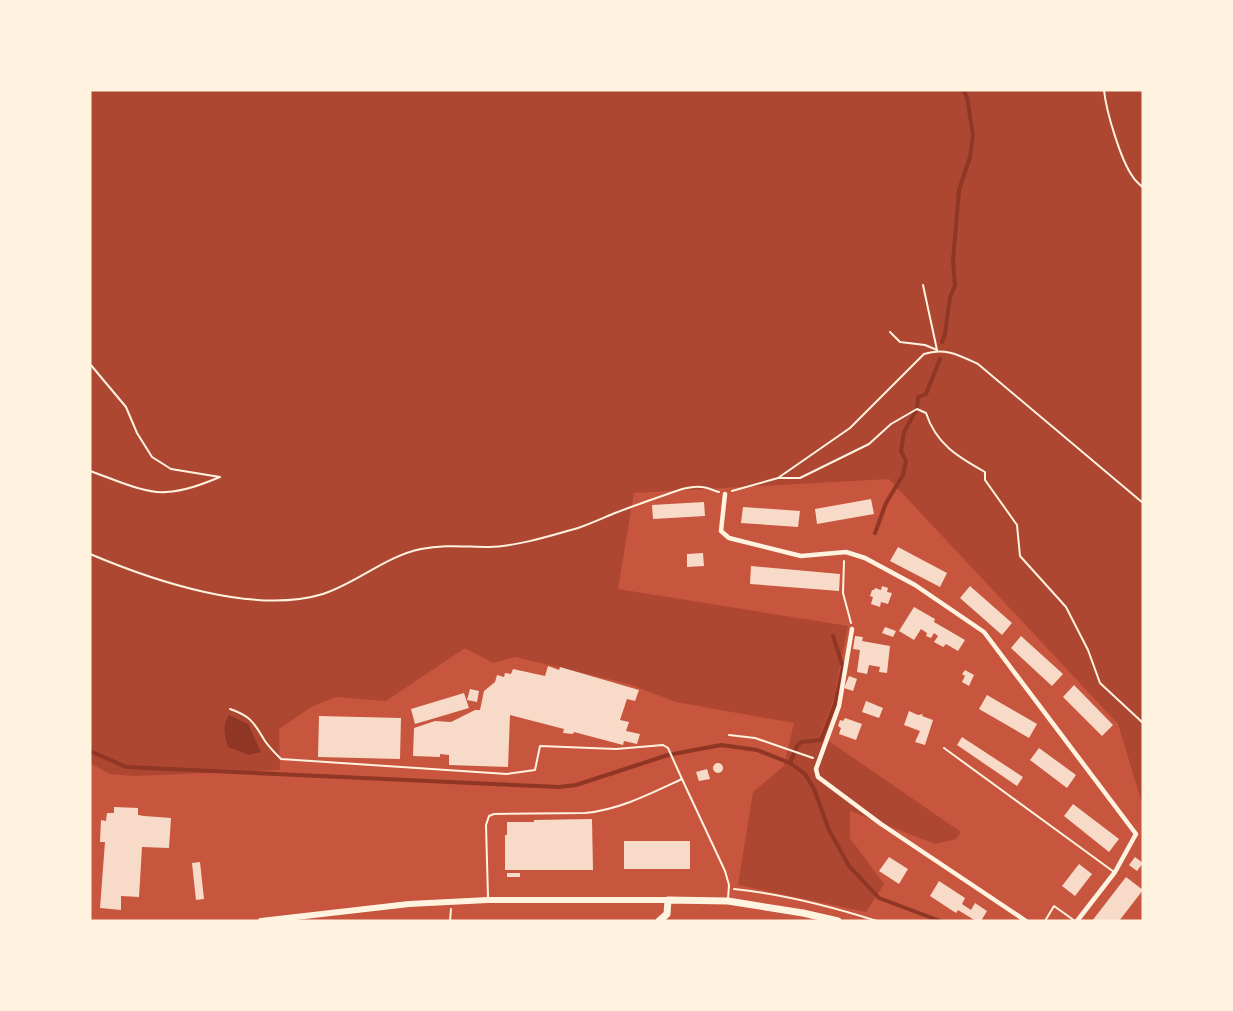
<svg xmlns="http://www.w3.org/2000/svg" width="1233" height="1011" font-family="Poppins,sans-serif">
  <rect width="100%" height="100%" fill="#c8553d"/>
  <!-- green -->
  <polygon fill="#ae4732" points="90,90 1143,90 1143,806 1118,724 889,479 634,493 618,589 848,626 833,701 820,735 961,832 956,839 935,844 850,811 850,838 884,884 866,912 738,885 753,792 784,766 794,723 676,702 629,684 515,657 493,663 465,648 386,701 336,697 311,707 279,729 280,770 135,776 110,774 90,763"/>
  <!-- water -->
  <path fill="#8f3625" d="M229,715l19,9 13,28 -12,3 -21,-8c-4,-13 -6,-21 1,-32z"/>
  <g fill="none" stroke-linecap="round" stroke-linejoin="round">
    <!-- stream -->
    <g stroke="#8f3625" stroke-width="4">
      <polyline points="942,342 945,334 950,297 955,286 953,261 959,190 970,157 973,135 967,97 963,90"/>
      <polyline points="875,533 886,503 903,475 906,461 901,451 904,432 917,409 918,397 926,394 940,359"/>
      <polyline points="90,751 126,767 559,787 576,785 668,755 721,745 757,750 790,763 805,774 814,789 829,830 849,866 879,898 940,921"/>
      <polyline points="790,763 797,746 801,742 821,740 835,704 843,667 833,636"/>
    </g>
  </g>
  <!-- building -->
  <g fill="#f7dbc8">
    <polygon points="871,499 874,514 817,524 815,509"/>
    <polygon points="704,502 705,516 653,519 652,505"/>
    <polygon points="743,507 800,511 798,527 741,523"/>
    <polygon points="898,547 947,573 940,587 890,561"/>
    <polygon points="703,553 704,566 687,567 687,554"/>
    <polygon points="751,566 840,574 839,591 750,584"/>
    <polygon points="882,586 888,588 887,592 892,593 888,604 881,602 880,607 871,604 873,597 870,596 872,590 874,590 875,588 881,590"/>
    <polygon points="970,586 1012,623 1002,635 960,598"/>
    <polygon points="914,607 935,619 934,622 965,640 958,651 946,644 943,647 934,642 938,636 934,633 931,638 926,636 927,633 921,629 914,640 899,631"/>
    <polygon points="885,627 896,631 893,637 882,633"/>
    <polygon points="855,636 863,637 862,641 890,646 887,673 879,672 880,667 869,665 867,674 857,672 860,650 853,649"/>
    <polygon points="1021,636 1063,674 1052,686 1011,648"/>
    <polygon points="548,666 559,670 560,667 639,690 635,701 627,699 620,720 629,722 626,731 640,734 637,744 624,741 623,745 574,732 573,734 563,733 564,729 510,715 508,767 449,765 449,755 440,754 440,757 413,756 414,728 435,721 451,722 475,710 480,710 484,691 495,682 497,675 504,677 505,673 511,674 513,669 545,676"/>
    <polygon points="965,670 974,675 969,686 962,682 965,676 962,674"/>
    <polygon points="849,676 857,679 853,691 844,688"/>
    <polygon points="1074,685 1113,725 1102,736 1063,697"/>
    <polygon points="470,689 479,691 477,702 467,700"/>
    <polygon points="464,693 469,708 415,724 411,709"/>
    <polygon points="987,695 1037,724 1029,738 979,709"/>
    <polygon points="866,701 883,708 879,718 862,712"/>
    <polygon points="909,711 918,715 923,714 922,716 933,720 925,745 915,742 920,731 904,725"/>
    <polygon points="319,716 401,718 400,759 318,757"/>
    <polygon points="845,718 862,724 856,740 839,734 841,728 838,726 840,720 843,721"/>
    <polygon points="962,737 1023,777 1017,786 957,745"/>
    <polygon points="1039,748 1076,775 1067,788 1030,760"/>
    <circle cx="718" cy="768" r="5"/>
    <polygon points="707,769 710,779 699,781 696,772"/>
    <polygon points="1073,804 1119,839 1109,852 1064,816"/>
    <polygon points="114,807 138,808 138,815 144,816 171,818 169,848 142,847 139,897 121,896 121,910 100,908 105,842 100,842 101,820 106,821 107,813 114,813"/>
    <polygon points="592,819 593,870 505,870 505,835 507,835 507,822 534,822 534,820"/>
    <rect x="624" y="841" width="66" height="28"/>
    <polygon points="889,857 908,869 899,884 879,871"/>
    <polygon points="1135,857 1143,863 1137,871 1129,865"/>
    <polygon points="200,862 204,899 196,900 192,863"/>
    <polygon points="1079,864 1092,874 1075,896 1062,886"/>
    <rect x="507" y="873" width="13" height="4"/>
    <polygon points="1126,877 1143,890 1119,921 1092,921"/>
    <polygon points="939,881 965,898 962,904 971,910 975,903 987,911 981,921 976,921 958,910 956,913 930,896"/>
  </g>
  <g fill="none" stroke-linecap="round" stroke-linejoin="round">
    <!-- path -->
    <g stroke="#fff3e0" stroke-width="2">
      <path d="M1104,90c2,21 17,71 29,87 2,4 7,7 10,11"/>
      <polyline points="923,285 937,350"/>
      <polyline points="890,332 900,342 925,345 937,350"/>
      <path d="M90,364l36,43 11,26 15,24 19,12 49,8c-17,7 -35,14 -54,15 -22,2 -55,-14 -76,-21"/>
      <path d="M778,478h22l69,-34 22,-20 26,-15 9,4c10,31 32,44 59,59v8l32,45 3,31 46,51 22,43 12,33 43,40"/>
      <path d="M732,491l46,-13 72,-50 74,-74c20,-7 35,1 54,10l165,139"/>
      <path d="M90,554c64,27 164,61 233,40 34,-11 63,-38 98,-45 23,-5 45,-2 68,-2 29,-1 61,-11 89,-19 12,-4 25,-10 37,-15 16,-6 32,-12 47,-17 12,-4 27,-11 40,-9 5,0 12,4 17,5"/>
      <polyline points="844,561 843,593 851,623"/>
      <polyline points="729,735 755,738 813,758"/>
      <path d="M734,889c49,5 96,17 143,32"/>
      <polyline points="450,921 451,909"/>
    </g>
    <!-- service -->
    <g stroke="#fff3e0" stroke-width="2">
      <path d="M230,709c21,7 24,14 35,32 4,6 10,12 16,18l226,15 28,-4 5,-24 76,3 47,-4 5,3 14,31c-30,14 -63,31 -97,34l-91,1 -5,2 -3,9 2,72"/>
      <polyline points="944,748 1114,872"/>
      <polyline points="682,779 725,871 729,885 728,899"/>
      <polyline points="1045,921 1054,906 1075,921"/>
    </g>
    <!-- minor -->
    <g stroke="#fff3e0" stroke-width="4.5">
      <polyline points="725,494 721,531 729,538 801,556 846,552 865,558 915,585 984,632 1136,834 1115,872 1077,921"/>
      <polyline points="852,629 839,706 816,769 818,777 881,824 1026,921"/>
    </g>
    <!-- tertiary -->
    <polyline stroke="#fff3e0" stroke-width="6" points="261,921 409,904 488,900 668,900"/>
    <!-- secondary -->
    <polyline stroke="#fff3e0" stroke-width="7" points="659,921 667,914 668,900 728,901 803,913 838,921"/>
  </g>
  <!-- border -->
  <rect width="1233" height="1011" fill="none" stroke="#fff3e0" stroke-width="183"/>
</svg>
